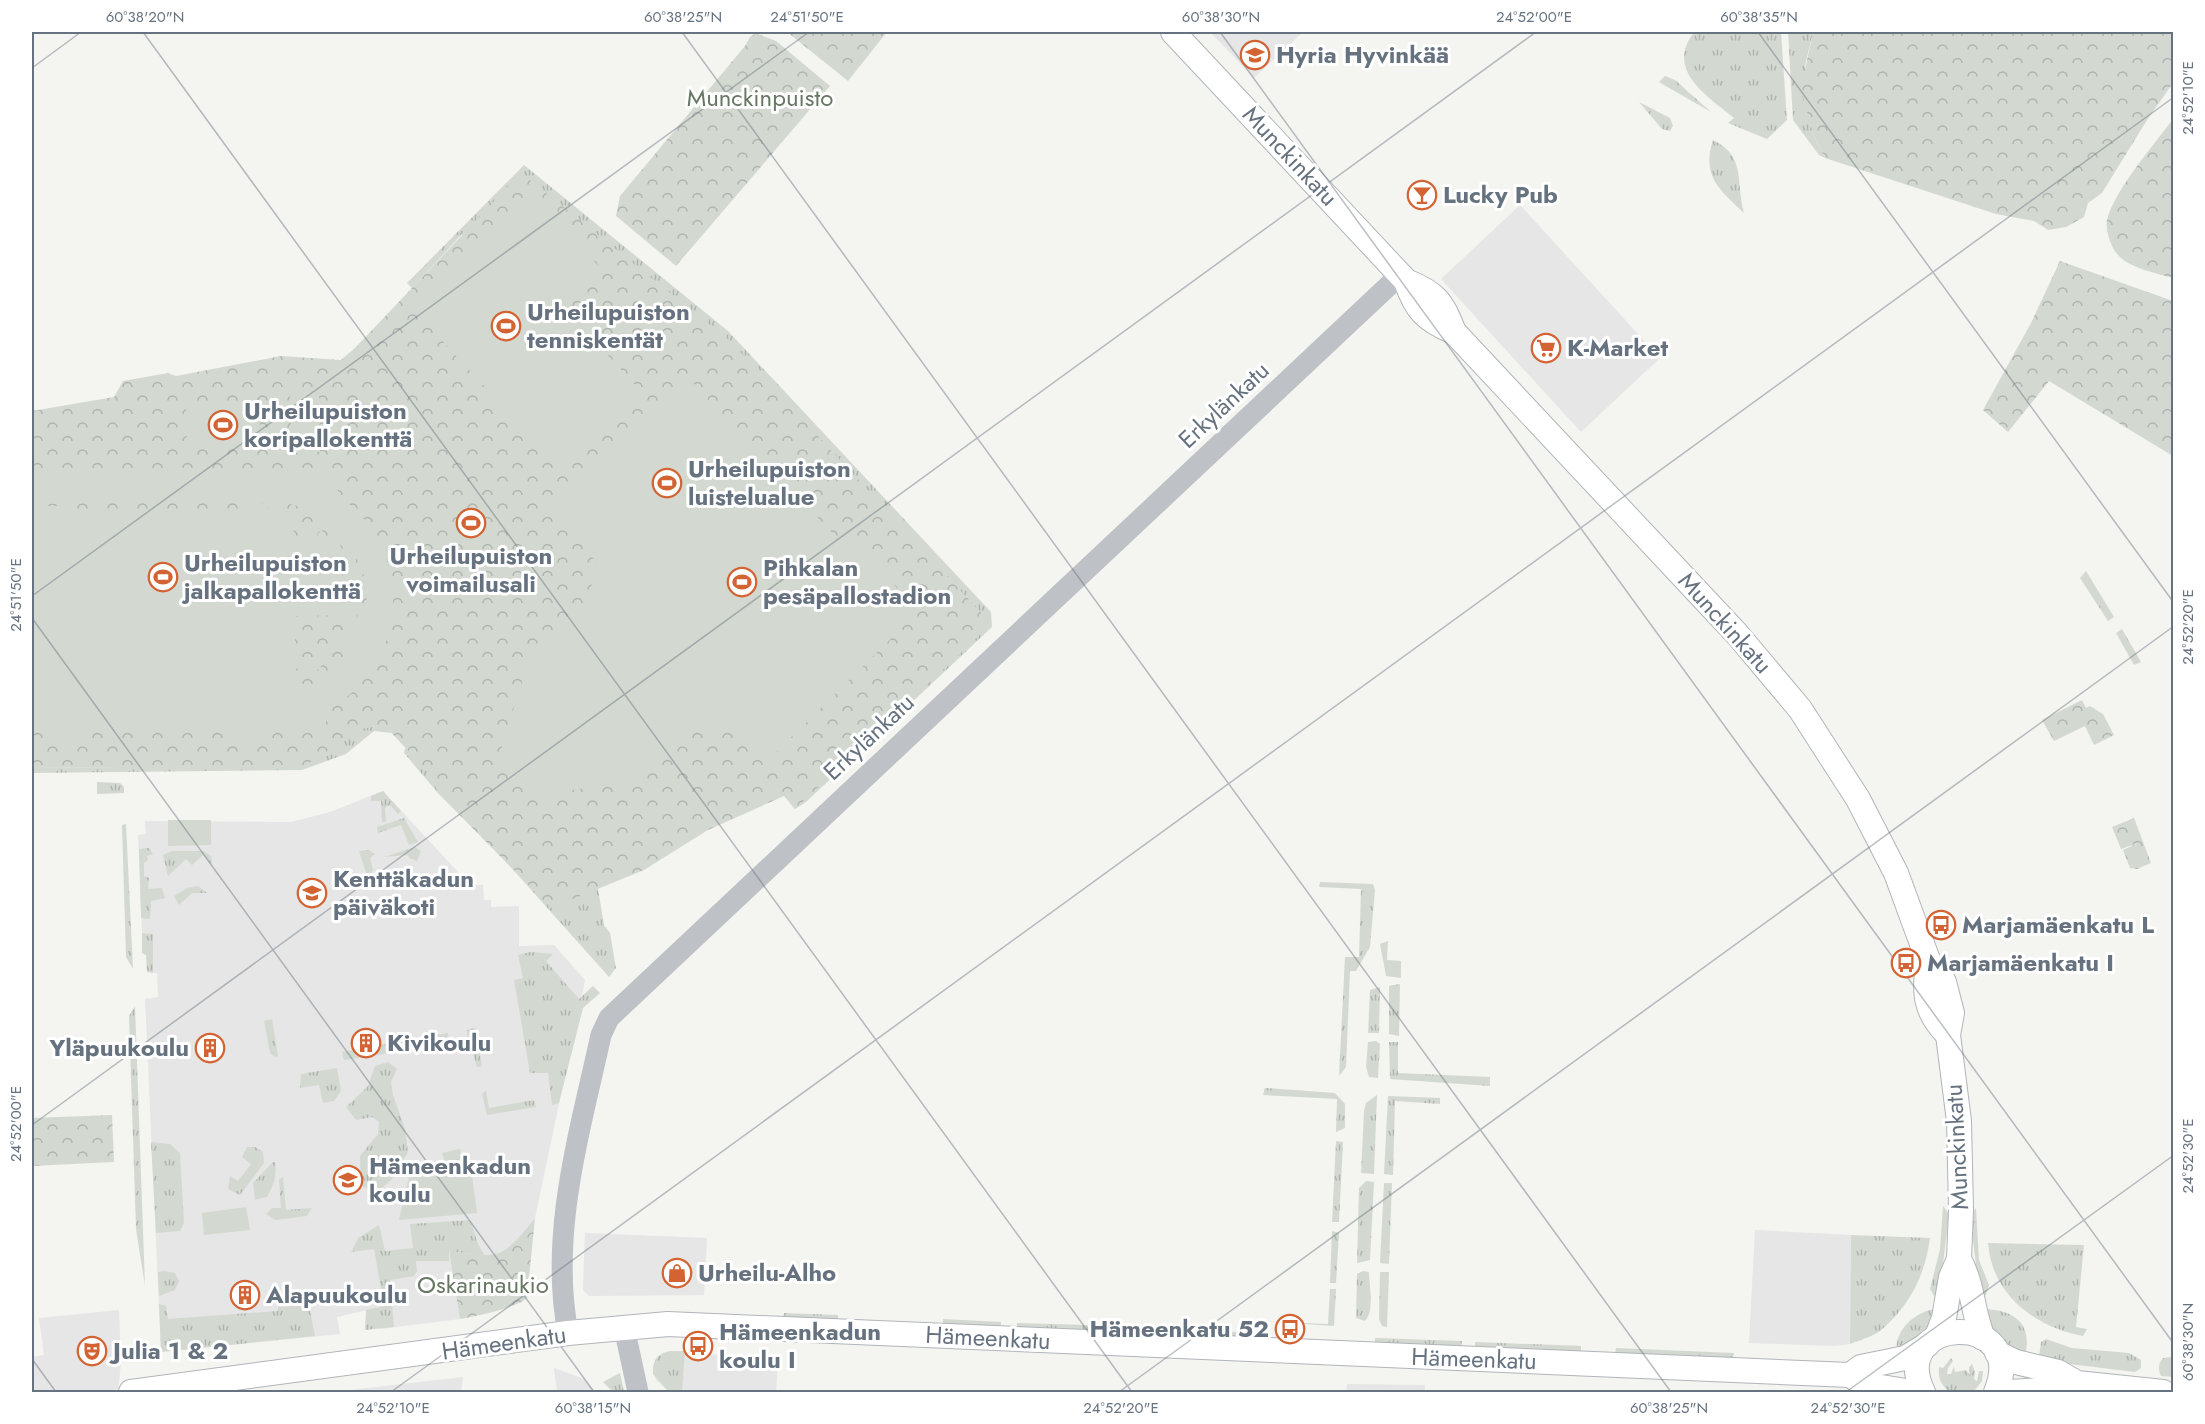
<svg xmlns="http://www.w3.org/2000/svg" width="2205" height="1424" font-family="Jost,sans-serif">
  <defs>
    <pattern id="grass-tufts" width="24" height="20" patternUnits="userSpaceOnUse" patternTransform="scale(1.5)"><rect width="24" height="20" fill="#d3d9d1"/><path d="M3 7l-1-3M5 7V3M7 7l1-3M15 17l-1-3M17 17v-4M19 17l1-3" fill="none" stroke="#afb4af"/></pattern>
    <pattern id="forest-crowns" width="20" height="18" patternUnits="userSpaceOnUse" patternTransform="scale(1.5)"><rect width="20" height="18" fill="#d3d9d1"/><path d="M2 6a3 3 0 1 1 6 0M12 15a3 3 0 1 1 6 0" fill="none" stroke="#afb4af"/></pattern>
  </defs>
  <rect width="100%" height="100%" fill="#f4f4f1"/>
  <!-- built -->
  <g fill="#e5e6e5">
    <polygon points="1210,32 1303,32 1254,78"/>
    <polygon points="1520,205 1660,358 1581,432 1441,279"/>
    <polygon points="383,791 457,871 460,885 483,885 484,900 491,900 491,907 519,906 519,946 554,945 585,980 535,1218 509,1250 488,1256 449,1251 460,1319 380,1329 384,1306 337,1317 340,1334 161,1352 145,999 158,997 157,973 153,973 153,934 142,933 138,835 146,834 145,821 291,822 330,812"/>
    <polygon points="1755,1230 1851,1235 1850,1344 1835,1346 1749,1343"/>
    <polygon points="585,1233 707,1238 704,1295 589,1296 583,1290"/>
    <polygon points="119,1310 121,1362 118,1392 32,1392 32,1357 44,1355 39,1318"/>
    <polygon points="670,1351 778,1360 776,1392 669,1392 656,1380 653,1371 657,1356"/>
    <polygon points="554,1368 584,1379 596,1392 557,1392"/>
    <polygon points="463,1377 461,1392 333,1392"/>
    <polygon points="1347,1384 1425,1385 1425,1392 1346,1392"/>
  </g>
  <!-- grass -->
  <g fill="url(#grass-tufts)">
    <path d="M1694,32h87l6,88 -20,19 -39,-16 6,-5c-28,-23 -69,-48 -40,-86z"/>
    <polygon points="1788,32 1813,32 1805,66 1813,134 1825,158 1819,155 1793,120"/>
    <polygon points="1665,76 1675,80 1711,112 1664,85 1659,82"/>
    <polygon points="1639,102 1670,118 1673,126 1670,131 1662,129"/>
    <path d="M1713,140c34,17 22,41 31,73 -24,-23 -43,-37 -31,-73z"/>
    <polygon points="524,165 728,331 991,612 992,627 806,802 795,809 784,795 462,234 412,288 407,283"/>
    <polygon points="2086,571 2114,617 2108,621 2080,578"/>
    <polygon points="2122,629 2141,662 2134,665 2116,633"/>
    <polygon points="379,690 391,733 374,731 346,754 302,770 32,773 32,768 303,765"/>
    <polygon points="405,748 598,889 604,925 610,933 616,968 609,977 492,846 438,793 404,753"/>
    <polygon points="97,782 120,783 124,787 124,793 97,794"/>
    <polygon points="383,791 401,811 398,814 390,805 385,808 386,822 382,822 381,801 371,801 371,796"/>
    <polygon points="404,818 418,842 409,845 401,825 378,833 377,827"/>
    <polygon points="126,824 133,969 126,957 122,825"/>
    <polygon points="415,847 421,851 417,861 409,858 408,855 384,857"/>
    <polygon points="149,848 153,854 147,856 148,860 144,863 144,876 149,878 148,889 162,888 165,898 151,901 150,919 141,918 139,849"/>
    <polygon points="369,850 375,854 370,858 373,870 370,875 366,873 359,851"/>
    <polygon points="172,851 204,851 211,856 212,862 211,864 203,855 192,865 186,859 168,876 163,855"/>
    <polygon points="1320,882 1373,884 1375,890 1370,947 1356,971 1350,971 1346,1067 1339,1076 1345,957 1359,957 1361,889 1319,887"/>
    <polygon points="198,886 207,893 192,893 179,905 174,896 187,888"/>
    <polygon points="142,933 153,934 153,973 147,972 146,955 142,953"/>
    <polygon points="1388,941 1387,960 1401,961 1401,978 1386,976 1380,944"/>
    <polygon points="530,952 553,954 546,961 579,999 593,986 600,993 583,1008 559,1103 552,1105 548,1073 530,1073 514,980 523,978 518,955"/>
    <polygon points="1400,984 1399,1036 1389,1034 1389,986"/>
    <polygon points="1380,987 1379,1033 1368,1033 1370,990"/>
    <polygon points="135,1006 145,1286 136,1229 129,1016"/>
    <polygon points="272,1019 278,1056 275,1057 270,1053 264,1021"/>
    <polygon points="475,1028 482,1066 477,1067 466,1030"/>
    <polygon points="448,1033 449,1044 344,1060 342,1052"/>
    <polygon points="1376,1041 1380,1044 1378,1078 1369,1077 1366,1067 1368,1042"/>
    <polygon points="1389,1042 1398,1042 1398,1073 1490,1077 1490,1086 1390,1079"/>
    <polygon points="388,1062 397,1069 391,1082 393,1095 405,1129 408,1152 392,1179 380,1190 371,1191 361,1185 360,1156 378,1134 379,1122 372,1117 356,1120 346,1107 368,1086 375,1066"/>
    <polygon points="337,1068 341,1091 334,1101 323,1103 319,1085 300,1088 301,1074"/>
    <polygon points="1265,1088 1335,1093 1345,1104 1345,1128 1336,1132 1337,1099 1263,1095"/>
    <polygon points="486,1090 489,1108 534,1100 536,1107 487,1115 482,1094"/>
    <polygon points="1377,1095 1374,1174 1361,1173 1364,1111 1366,1103"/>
    <polygon points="1388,1096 1440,1098 1440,1104 1395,1101 1393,1175 1384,1174"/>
    <polygon points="1336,1141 1343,1142 1339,1222 1332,1222"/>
    <polygon points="151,1142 170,1144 180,1153 184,1223 180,1231 156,1233"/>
    <polygon points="247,1147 255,1147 263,1152 264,1163 240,1195 228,1189 230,1176 238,1181 251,1164 242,1157"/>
    <polygon points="460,1149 464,1164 446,1167 442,1153"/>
    <path d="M273,1162h2c2,14 -1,22 -8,35l-12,3 -2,-17z"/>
    <polygon points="283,1177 286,1210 312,1208 307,1216 275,1220 266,1214 272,1208 281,1208 279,1180"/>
    <polygon points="1366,1181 1374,1182 1370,1260 1357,1263 1359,1188"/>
    <polygon points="1384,1183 1392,1183 1389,1264 1380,1263"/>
    <polygon points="1943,1206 1949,1214 1939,1298 1934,1296 1930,1289 1940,1249"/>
    <polygon points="1976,1208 1979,1260 1989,1285 1986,1295 1980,1297 1970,1216"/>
    <polygon points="470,1220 478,1244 485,1256 449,1251 449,1261 416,1261 417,1271 414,1276 390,1280 394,1327 365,1330 366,1310 384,1306 374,1249 351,1252 358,1238 379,1225 385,1251 413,1248 410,1224"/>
    <polygon points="1332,1231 1339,1233 1336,1283 1330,1283"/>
    <path d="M1851,1235l79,3c-5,38 -21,69 -50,93 -8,6 -21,9 -30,13z"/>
    <path d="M1988,1243l96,2 -8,82 11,2 -4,7c-48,-9 -91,-41 -95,-93z"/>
    <polygon points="165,1271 175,1273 179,1281 175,1290 159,1296 158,1272"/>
    <path d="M1363,1271l6,1c0,13 6,39 -4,49l-9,-3 1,-44z"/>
    <polygon points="1380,1272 1389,1272 1387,1327 1382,1326 1379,1319"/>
    <polygon points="1330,1289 1336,1289 1334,1326 1258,1321 1328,1324"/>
    <polygon points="307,1295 315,1336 161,1352 159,1304 166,1306 168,1319 278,1311 278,1307 293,1306 292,1296"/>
    <path d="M1984,1309c29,1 47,13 42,43 -25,-4 -34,-21 -42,-43z"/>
    <path d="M1929,1310h8l-7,20 -34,22c0,-22 14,-35 33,-42z"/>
    <polygon points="784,1313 838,1315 838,1320 783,1318"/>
    <polygon points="943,1319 1001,1322 1001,1325 1000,1328 943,1325"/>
    <polygon points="1017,1323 1087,1325 1088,1328 1087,1331 1017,1328"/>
    <polygon points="1102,1326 1173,1329 1173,1335 1101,1332"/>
    <polygon points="1200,1330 1239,1332 1244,1333 1242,1338 1198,1336"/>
    <polygon points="1375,1338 1462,1341 1461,1347 1375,1343"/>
    <polygon points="2046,1339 2072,1348 2129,1353 2141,1360 2141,1368 2135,1372 2061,1363 2039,1357 2041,1342"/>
    <polygon points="1475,1342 1581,1346 1581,1353 1475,1348"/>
    <polygon points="1616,1348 1734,1353 1733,1359 1615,1354"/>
    <path d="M670,1351h15l-3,41h-13l-16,-18c-1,-13 4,-20 17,-23z"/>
    <path d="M1951,1358l2,3 -5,7 -1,6h4l3,-8 1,6 11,-2 4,5 -1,-8 3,-3 3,8 -1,7 3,2 2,-10h4l-1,10 -7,9 -25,2c-9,-6 -12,-14 -11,-25l4,1z"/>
    <polygon points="620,1373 624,1392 613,1392 603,1382"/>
  </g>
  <!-- forest -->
  <g fill="url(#forest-crowns)">
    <polygon points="787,32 887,32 848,81"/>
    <polygon points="1813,32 2173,32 2173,83 2147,120 2102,193 2088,203 2084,217 2066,227 2048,230 2034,221 1996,214 1825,158 1813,134 1801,89"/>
    <polygon points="756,33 776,41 830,86 676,266 616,216 620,196 745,46 750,37"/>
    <path d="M2173,119v159c-16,-5 -42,-9 -55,-23 -7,-7 -13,-25 -11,-35 8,-31 47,-75 66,-101z"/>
    <polygon points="521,173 730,341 985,617 986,629 795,809 784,796 708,830 644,870 551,908 438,793 430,774 384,725 355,730 318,758 303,766 32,768 32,411 114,397 123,381 168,373 176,376 281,356 341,360 356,347"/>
    <polygon points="2060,261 2173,301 2173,456 2049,381 2008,432 1983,410 2031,323"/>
    <polygon points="2082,700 2086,708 2090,706 2103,714 2114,735 2094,745 2085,726 2054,741 2042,720"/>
    <polygon points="2134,818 2151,863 2137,869 2130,868 2123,850 2138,843 2121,849 2112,827"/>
    <polygon points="112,1115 114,1162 32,1166 32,1118"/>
    <path d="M535,1218l-8,80c-11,10 -50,18 -67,21l-11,-68c53,7 52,9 86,-33z"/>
    <path d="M2173,1357v20l-12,-1c-3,-7 -3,-12 2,-18z"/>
  </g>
  <!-- pitch -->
  <g fill="#d3d9d1" fill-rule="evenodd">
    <polygon points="532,193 605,273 565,309 642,392 561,469 445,344 412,303"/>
    <path d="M692,382l143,154 25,11 55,61 -1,8 -149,147c-13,-13 -30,-39 -49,-30l-10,-9 -36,18 -43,38 -91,17 -37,-41 30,-97 58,-59 11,-36 -48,-57z"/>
    <polygon points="290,395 319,396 320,452 292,453"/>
    <polygon points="259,402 260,448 187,449 186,403"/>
    <path d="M338,472v23c78,56 73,169 -12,216v15l-294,3v-217h12v-6h29v6l165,-2v-6l29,-1 1,7h25l1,28h24v-4l3,-4 4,3 -1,5h13l5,11v66l-47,1v38l27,11 -3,5 -5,-3 -19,2v24c16,-4 36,-14 46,-29 8,-14 8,-101 4,-119 -1,-6 -4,-13 -8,-17 -17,-18 -44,-25 -68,-27l-237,3v-28zM356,556c14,25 14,60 1,85z"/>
    <polygon points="267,728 267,739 238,739 238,729"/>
    <rect x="45" y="731" width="29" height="11"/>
    <polygon points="168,820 211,820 211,845 168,846"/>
    <polygon points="472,1175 477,1213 399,1220 409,1177"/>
    <polygon points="246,1207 250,1230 204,1235 202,1213"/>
  </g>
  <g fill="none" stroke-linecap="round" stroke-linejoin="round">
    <!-- secondary casing -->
    <g stroke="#b1b5b9" stroke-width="26">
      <g id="secondary">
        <path d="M1173,32l233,249c30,12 37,21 48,51l283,302 63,75 58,90 38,74 32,87 16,22 8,31 -4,22 11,86 2,89 -2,49 -8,18 -7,41 -7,18"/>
        <path d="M1406,281c10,29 19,39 48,51"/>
        <path d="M1928,960c-4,33 -4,51 20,75"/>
        <path d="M1959,1259c14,25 13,52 24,79"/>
        <polyline points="1997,1353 2016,1362 2058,1372 2077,1383 2163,1392"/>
        <polyline points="1850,1375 1861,1367 1905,1358 1927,1345"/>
        <polyline points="131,1392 568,1333 668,1324 1850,1375 1863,1384 1912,1392"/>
        <path d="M1923,1392c-37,-77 107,-83 73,0"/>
        <polyline points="2009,1392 2058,1389 2077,1383"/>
      </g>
    </g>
    <!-- tertiary -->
    <g stroke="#bec1c5" stroke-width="21">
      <polyline points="624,1327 638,1392"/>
      <path d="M568,1333c-19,-100 12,-201 33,-298l8,-17 791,-743"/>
    </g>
    <!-- secondary -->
    <use href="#secondary" stroke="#fff" stroke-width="24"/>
  </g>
  <!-- ticks -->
  <path fill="none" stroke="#66727f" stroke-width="1.5" stroke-opacity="0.45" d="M143,32l989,1360M682,32l989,1360M1220,32l954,1312M1758,32l416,571M32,68l49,-36M32,596l777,-564M32,618l562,774M32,1125l1504,-1093M32,1359l24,33M391,1392l1783,-1295M1119,1392l1055,-766M1846,1392l328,-237"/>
  <!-- icons -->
  <defs>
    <g id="school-ring" transform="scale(1.5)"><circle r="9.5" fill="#fff" stroke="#d36333" stroke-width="1.5"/><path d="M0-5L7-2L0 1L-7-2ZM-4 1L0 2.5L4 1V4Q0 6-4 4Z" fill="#d36333"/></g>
    <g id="bar-ring" transform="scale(1.5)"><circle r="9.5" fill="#fff" stroke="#d36333" stroke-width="1.5"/><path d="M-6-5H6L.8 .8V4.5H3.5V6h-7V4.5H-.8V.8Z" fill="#d36333"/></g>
    <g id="stadium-ring" transform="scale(1.5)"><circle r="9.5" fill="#fff" stroke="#d36333" stroke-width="1.5"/><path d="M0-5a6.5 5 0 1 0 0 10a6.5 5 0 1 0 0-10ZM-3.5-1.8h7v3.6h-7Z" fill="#d36333"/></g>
    <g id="supermarket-ring" transform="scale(1.5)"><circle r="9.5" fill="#fff" stroke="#d36333" stroke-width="1.5"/><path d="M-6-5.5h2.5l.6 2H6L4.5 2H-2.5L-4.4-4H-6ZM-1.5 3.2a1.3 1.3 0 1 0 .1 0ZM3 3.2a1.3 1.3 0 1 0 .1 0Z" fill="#d36333"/></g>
    <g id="bus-ring" transform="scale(1.5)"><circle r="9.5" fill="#fff" stroke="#d36333" stroke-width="1.5"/><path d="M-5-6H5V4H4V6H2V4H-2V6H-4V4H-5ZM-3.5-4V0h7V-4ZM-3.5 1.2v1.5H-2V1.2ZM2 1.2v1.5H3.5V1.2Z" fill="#d36333"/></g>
    <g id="building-ring" transform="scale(1.5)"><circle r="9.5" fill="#fff" stroke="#d36333" stroke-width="1.5"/><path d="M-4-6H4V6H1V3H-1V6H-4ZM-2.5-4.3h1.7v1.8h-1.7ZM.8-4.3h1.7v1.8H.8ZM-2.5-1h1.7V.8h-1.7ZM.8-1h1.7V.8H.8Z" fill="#d36333"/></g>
    <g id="shop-ring" transform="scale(1.5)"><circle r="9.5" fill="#fff" stroke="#d36333" stroke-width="1.5"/><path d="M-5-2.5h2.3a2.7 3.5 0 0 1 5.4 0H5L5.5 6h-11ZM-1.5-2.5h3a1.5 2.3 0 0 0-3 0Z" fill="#d36333"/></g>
    <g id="theatre-ring" transform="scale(1.5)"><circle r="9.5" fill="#fff" stroke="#d36333" stroke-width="1.5"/><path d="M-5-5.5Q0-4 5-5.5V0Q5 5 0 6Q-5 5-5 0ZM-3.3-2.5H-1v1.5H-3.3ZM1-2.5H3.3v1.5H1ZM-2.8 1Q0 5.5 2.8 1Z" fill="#d36333"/></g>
  </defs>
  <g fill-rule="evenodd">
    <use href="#school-ring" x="1255" y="55"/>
    <use href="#bar-ring" x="1422" y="195"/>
    <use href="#stadium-ring" x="506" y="326"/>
    <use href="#supermarket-ring" x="1546" y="348"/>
    <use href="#stadium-ring" x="223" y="425"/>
    <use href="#stadium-ring" x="667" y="483"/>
    <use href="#stadium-ring" x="471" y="523"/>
    <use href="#stadium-ring" x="163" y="577"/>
    <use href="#stadium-ring" x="742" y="582"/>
    <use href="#school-ring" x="312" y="893"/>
    <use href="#bus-ring" x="1941" y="925"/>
    <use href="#bus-ring" x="1906" y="963"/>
    <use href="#building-ring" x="366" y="1043"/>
    <use href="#building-ring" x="210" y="1048"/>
    <use href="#school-ring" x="348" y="1180"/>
    <use href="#shop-ring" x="677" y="1273"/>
    <use href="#building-ring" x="245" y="1295"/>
    <use href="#bus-ring" x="1290" y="1329"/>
    <use href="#bus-ring" x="698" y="1346"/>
    <use href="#theatre-ring" x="92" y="1351"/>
  </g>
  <g text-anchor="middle" stroke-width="6" stroke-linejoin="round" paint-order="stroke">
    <!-- poi labels -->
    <g font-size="24" font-weight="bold" fill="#66727f" stroke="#fff" text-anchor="start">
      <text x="1276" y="63">Hyria Hyvinkää</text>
      <text x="1443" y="203">Lucky Pub</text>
      <text x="527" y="320">Urheilupuiston<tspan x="527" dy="28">tenniskentät</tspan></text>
      <text x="1567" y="356">K-Market</text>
      <text x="244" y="419">Urheilupuiston<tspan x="244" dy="28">koripallokenttä</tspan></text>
      <text x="688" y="477">Urheilupuiston<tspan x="688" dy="28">luistelualue</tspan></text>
      <text x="471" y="564" text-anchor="middle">Urheilupuiston<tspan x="471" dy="28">voimailusali</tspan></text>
      <text x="184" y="571">Urheilupuiston<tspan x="184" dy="28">jalkapallokenttä</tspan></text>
      <text x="763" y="576">Pihkalan<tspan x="763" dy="28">pesäpallostadion</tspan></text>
      <text x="333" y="887">Kenttäkadun<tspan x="333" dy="28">päiväkoti</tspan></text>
      <text x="1962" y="933">Marjamäenkatu L</text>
      <text x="1927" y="971">Marjamäenkatu I</text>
      <text x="387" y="1051">Kivikoulu</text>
      <text x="189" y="1056" text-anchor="end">Yläpuukoulu</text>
      <text x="369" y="1174">Hämeenkadun<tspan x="369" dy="28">koulu</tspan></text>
      <text x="698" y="1281">Urheilu-Alho</text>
      <text x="266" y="1303">Alapuukoulu</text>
      <text x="1269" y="1337" text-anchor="end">Hämeenkatu 52</text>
      <text x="719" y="1340">Hämeenkadun<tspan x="719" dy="28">koulu I</tspan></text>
      <text x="113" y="1359">Julia 1 &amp; 2</text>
    </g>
    <!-- park labels -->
    <g font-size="24" fill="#677764" stroke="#fff">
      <text x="760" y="106">Munckinpuisto</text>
      <text x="483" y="1293">Oskarinaukio</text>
    </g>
    <!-- street labels -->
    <g font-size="24" fill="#66727f" stroke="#fff">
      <text transform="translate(1290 156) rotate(47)" y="8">Munckinkatu</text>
      <text transform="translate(1224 405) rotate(-43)" y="8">Erkylänkatu</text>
      <text transform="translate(1725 623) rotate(48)" y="8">Munckinkatu</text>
      <text transform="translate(869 737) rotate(-43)" y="8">Erkylänkatu</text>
      <text transform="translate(1957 1147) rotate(-93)" y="8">Munckinkatu</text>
      <text transform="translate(988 1338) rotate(3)" y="8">Hämeenkatu</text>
      <text transform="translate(504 1343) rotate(-8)" y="8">Hämeenkatu</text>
      <text transform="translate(1474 1359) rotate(2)" y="8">Hämeenkatu</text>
    </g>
  </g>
  <!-- border -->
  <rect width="2205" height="1424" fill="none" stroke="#ffffff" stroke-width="66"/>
  <rect x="33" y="33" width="2139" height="1358" fill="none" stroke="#66727f" stroke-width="2"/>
  <g font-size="15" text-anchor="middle" fill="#66727f">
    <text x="145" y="22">60°38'20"N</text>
    <text x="683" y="22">60°38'25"N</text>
    <text x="807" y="22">24°51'50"E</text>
    <text x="1221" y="22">60°38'30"N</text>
    <text x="1534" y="22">24°52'00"E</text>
    <text x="1759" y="22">60°38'35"N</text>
    <text transform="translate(2188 98) rotate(-90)" y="5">24°52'10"E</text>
    <text transform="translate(16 595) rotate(-90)" y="5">24°51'50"E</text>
    <text transform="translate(2188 627) rotate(-90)" y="5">24°52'20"E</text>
    <text transform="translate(16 1124) rotate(-90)" y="5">24°52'00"E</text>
    <text transform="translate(2188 1156) rotate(-90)" y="5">24°52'30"E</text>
    <text transform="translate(2188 1342) rotate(-90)" y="5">60°38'30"N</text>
    <text x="393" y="1413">24°52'10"E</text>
    <text x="593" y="1413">60°38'15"N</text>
    <text x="1121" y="1413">24°52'20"E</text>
    <text x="1669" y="1413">60°38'25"N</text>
    <text x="1848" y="1413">24°52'30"E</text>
  </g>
</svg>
